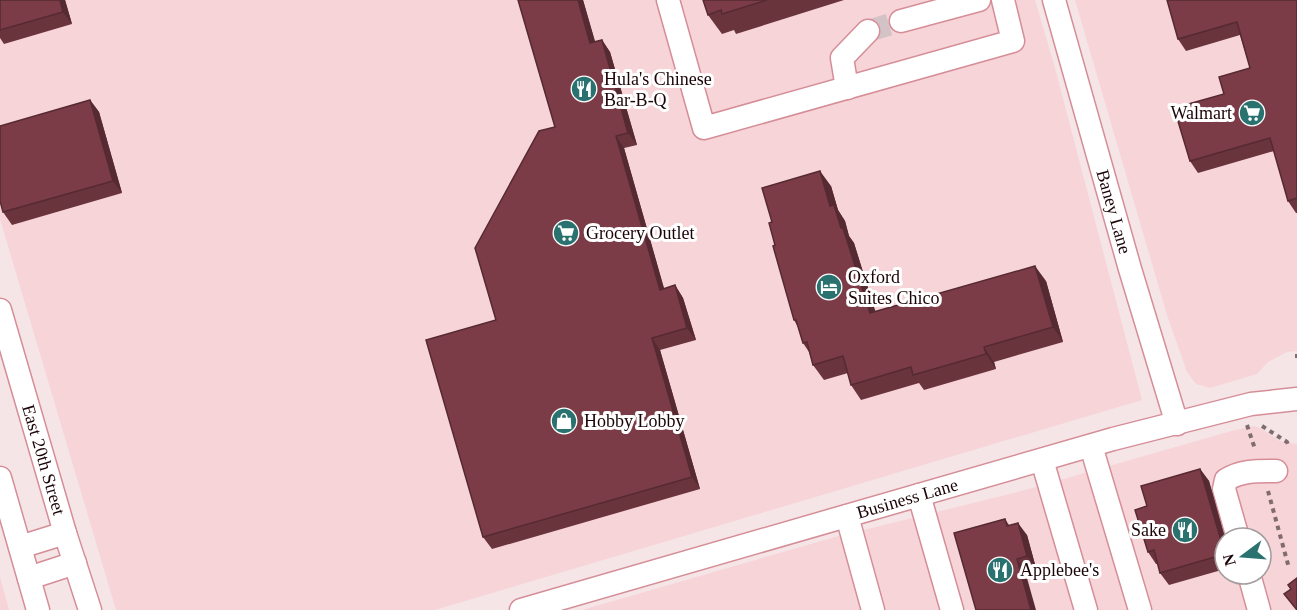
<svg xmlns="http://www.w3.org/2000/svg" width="1297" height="610" font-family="Georgia,serif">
  <rect width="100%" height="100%" fill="#f5e5e7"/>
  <!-- built -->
  <g fill="#f7d4d8" fill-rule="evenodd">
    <polygon points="0,0 1035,0 1055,68 1142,400 435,610 116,610 0,219"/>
    <polygon points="1075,0 1297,0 1297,351 1287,352 1268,362 1257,374 1210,388 1196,384 1187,372 1167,315"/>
    <path d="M1254,426l8,3 18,12 17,3v166h-715l253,-73 183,-45 217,-62zM1225,538h36v36h-36z"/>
    <polygon points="0,577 9,610 0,610"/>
  </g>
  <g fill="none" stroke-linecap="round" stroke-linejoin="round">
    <!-- minor-tunnel -->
    <polyline stroke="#d4c3c6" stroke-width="22" stroke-dasharray="22 11" stroke-linecap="butt" points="868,31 901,21"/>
    <!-- minor casing -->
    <g stroke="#d58e97" stroke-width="25">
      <g id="minor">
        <polyline points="668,0 704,128 1013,41 1003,0"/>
        <path id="s1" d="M1054,0l76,269 47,155"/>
        <polyline points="901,21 979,0"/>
        <polyline points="847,88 842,58 868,31"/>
        <path id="s2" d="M0,310l65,223 25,77"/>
        <polyline points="1091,446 1140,610"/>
        <polyline points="1042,460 1086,610"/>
        <polyline points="0,478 38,610"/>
        <polyline points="919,495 952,610"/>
        <polyline points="847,516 873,610"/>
        <path d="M1238,538l-14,-49 2,-9c15,-10 32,-9 50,-9"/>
        <polyline points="20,547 65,533"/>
        <polyline points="1249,574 1259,610"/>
        <polyline points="29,578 75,563"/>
        <path id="s3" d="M521,610l592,-171 138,-35 46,-5"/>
      </g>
    </g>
    <!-- path -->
    <g stroke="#806c6f" stroke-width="4" stroke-dasharray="4.5 4.5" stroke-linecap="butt">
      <polyline points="1295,356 1297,356"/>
      <polyline points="1247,425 1255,449"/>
      <polyline points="1262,426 1287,442 1289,447"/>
      <polyline points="1268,491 1289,568"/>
    </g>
    <!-- minor -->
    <use href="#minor" stroke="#fff" stroke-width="22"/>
  </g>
  <!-- wall -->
  <g fill="#6a343d">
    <polygon points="0,0 65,0 72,24 4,44 0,38"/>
    <polygon points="518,0 583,0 595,42 602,40 610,52 637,145 624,148 664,289 675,285 683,298 696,340 660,350 700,489 492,549 483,537 496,320 555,127"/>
    <polygon points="703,0 844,0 736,34 734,30 722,34 708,15"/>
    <polygon points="1297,0 1297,213 1296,213 1288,201 1274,151 1198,173 1190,161 1224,94 1250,68 1240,35 1186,51 1178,39"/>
    <polygon points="90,100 99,112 122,193 12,225 3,212"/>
    <polygon points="831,186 838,210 845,221 849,236 854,243 875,312 1046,281 1063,342 994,362 996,369 924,390 919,383 861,400 851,385 848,373 824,380 813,365 809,352 803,343 798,327 794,320 775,245 772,222"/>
    <polygon points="1200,469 1209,481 1225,538 1225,569 1169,585 1160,573 1158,564 1156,564 1148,552 1147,506"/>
    <polygon points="1005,519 1009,525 1027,535 1036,568 1025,571 976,610"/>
  </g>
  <!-- shaded-wall -->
  <g fill="#562a32">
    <polygon points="60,0 65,0 72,24 63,12"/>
    <polygon points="578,0 583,0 599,55 590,43"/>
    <polygon points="602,40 610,52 637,145 628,133"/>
    <polygon points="90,100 99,112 122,193 113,181"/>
    <polygon points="616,136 624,148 668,302 660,290"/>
    <polygon points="820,171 831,186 838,210 845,221 849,236 854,243 881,329 870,313 841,228 830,206"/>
    <polygon points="1035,266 1046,281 1063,342 1053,327"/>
    <polygon points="675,285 683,298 696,340 687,328"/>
    <polygon points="652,338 660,350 700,489 692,477"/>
    <polygon points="984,347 994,362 996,369 986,354"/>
    <polygon points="1200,469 1209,481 1225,538 1225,554"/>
    <polygon points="1018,523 1027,535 1036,568 1027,556"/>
    <polygon points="1017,559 1025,571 1036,610 1031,610"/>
  </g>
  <!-- building -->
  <g fill="#7b3c47" stroke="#562a32" stroke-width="1.5">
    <polygon points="0,0 60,0 63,12 0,30"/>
    <polygon points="518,0 578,0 590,43 602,40 628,133 616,136 660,290 675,285 687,328 652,338 692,477 483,537 426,340 496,320 475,248 539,131 555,127"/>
    <polygon points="703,0 767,0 722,14 721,10 708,15"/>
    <polygon points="1167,0 1297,0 1297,198 1288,201 1270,138 1190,161 1174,108 1224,94 1219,77 1250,68 1237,22 1178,39"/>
    <polygon points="90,100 113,181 3,212 0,201 0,126"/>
    <polygon points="820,171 830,206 834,205 841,228 843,228 870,313 1035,266 1053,327 984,347 986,354 913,375 911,367 851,385 843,356 813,365 807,342 803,343 796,320 794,320 773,246 775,245 769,223 772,222 762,188"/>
    <polygon points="1200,469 1225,554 1160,573 1154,550 1148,552 1135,510 1147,506 1141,486"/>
    <polygon points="1005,519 1007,526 1018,523 1027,556 1017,559 1031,610 976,610 954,533"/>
    <polygon points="1297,578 1297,610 1284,594 1291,589 1288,585"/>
  </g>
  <!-- icons -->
  <defs>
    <g id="restaurant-disc" transform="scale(1.35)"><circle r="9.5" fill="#29726f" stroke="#fff"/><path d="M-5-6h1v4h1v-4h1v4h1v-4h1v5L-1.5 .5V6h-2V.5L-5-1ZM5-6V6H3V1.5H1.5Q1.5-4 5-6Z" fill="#fff"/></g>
    <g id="supermarket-disc" transform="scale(1.35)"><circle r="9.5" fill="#29726f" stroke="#fff"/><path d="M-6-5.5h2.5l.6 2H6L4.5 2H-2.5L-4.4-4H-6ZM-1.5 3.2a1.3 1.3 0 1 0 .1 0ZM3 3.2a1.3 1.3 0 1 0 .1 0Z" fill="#fff"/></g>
    <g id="hotel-disc" transform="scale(1.35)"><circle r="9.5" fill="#29726f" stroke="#fff"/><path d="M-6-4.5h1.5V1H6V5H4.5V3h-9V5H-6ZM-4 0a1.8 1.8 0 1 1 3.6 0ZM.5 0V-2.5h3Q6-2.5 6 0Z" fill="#fff"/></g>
    <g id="shop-disc" transform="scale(1.35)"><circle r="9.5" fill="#29726f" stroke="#fff"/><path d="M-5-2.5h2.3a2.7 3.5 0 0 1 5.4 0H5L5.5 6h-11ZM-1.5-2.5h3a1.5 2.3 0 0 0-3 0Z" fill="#fff"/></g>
  </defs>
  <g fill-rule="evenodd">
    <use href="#restaurant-disc" x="584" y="89"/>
    <use href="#supermarket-disc" x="1252" y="113"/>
    <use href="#supermarket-disc" x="566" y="233"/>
    <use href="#hotel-disc" x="829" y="287"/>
    <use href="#shop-disc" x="564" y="421"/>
    <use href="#restaurant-disc" x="1185" y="530"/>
    <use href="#restaurant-disc" x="1000" y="570"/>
  </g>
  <g text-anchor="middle" stroke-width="6" stroke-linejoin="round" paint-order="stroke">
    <!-- poi labels -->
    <g font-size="18" fill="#1b0408" stroke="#fff" text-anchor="start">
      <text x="604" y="85">Hula's Chinese<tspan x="604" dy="21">Bar-B-Q</tspan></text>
      <text x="1232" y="119" text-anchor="end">Walmart</text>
      <text x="586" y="239">Grocery Outlet</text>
      <text x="848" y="283">Oxford<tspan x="848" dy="21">Suites Chico</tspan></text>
      <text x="584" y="427">Hobby Lobby</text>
      <text x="1166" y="536" text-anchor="end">Sake</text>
      <text x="1020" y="576">Applebee's</text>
    </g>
    <!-- street labels -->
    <g font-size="18" fill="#1b0408" stroke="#fff">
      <text dy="6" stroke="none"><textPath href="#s1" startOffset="220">Baney Lane</textPath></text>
      <text dy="6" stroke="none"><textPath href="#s2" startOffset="156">East 20th Street</textPath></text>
      <text dy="6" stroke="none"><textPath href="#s3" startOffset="402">Business Lane</textPath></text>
    </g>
  </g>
  <!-- north arrow -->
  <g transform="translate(1243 556) rotate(254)"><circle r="28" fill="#ffffff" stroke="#a49b9c" stroke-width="1.5"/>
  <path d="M0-4.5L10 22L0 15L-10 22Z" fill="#29726f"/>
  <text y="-9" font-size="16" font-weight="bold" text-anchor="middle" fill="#1b0408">N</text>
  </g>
</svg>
